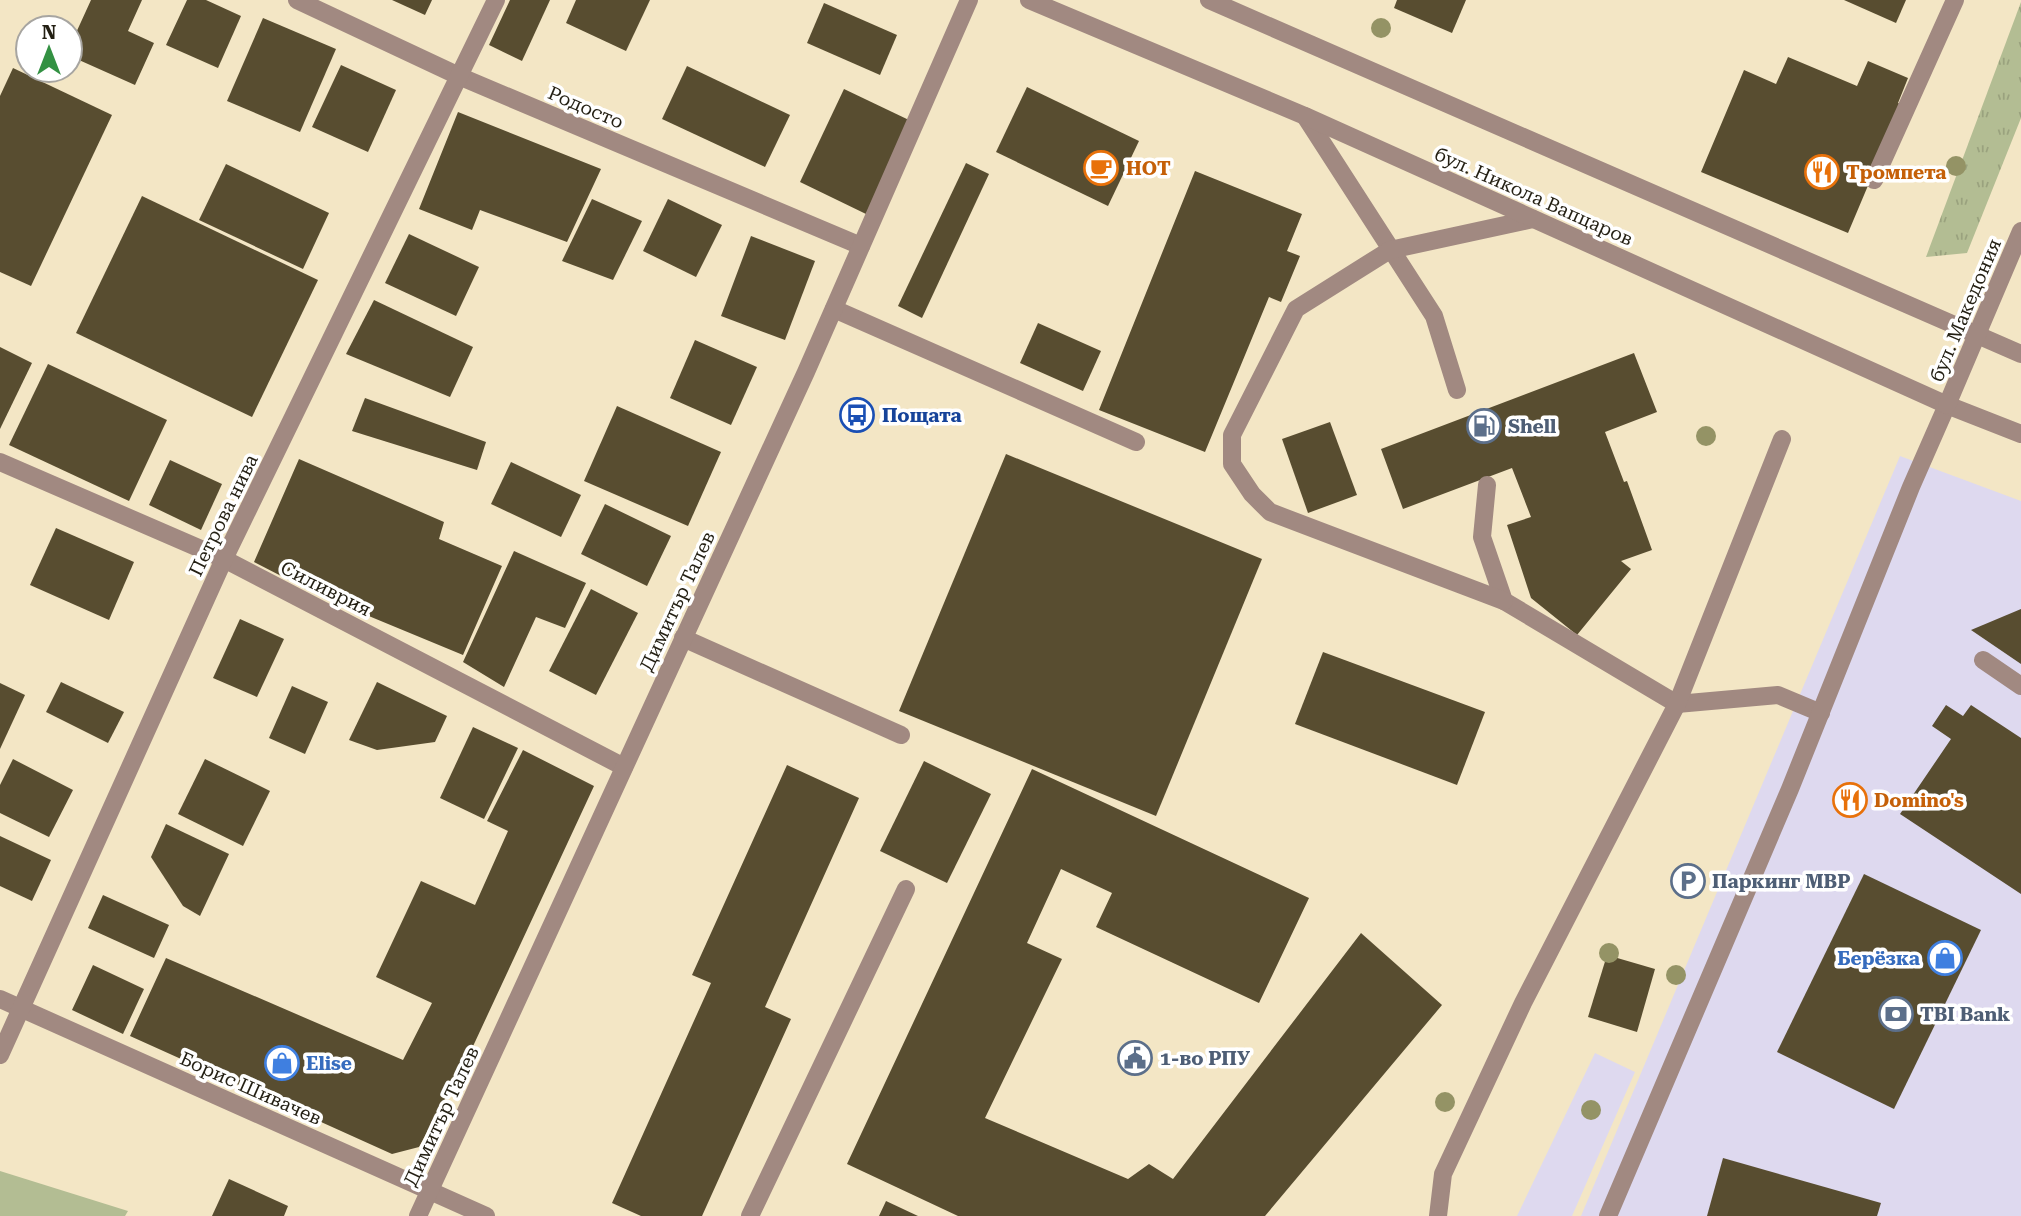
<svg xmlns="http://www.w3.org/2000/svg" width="2021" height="1216" font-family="'Roboto Serif',serif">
  <defs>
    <pattern id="grass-tufts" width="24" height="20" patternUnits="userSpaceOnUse" patternTransform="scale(1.75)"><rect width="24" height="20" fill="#b3bd93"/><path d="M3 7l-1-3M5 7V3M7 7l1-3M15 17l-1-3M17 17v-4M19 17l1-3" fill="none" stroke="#9aa27e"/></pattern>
  </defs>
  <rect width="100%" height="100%" fill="#f3e6c5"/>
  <!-- commercial -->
  <g fill="#ded9ef">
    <polygon points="1900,456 2021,501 2021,1216 1581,1216"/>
    <polygon points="1595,1053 1635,1072 1572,1216 1517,1216"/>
  </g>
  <!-- grass -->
  <polygon fill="url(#grass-tufts)" points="2021,2 2021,118 1967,253 1926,257"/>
  <!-- park -->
  <polygon fill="#b3bd93" points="0,1171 128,1211 125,1216 0,1216"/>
  <!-- building -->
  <g fill="#584d30">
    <polygon points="91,0 142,0 128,31 154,43 135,85 70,56 70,46"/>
    <polygon points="187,0 206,0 241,16 218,68 166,45"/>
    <polygon points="392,0 432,0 425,15"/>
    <polygon points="510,0 550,0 522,61 489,45"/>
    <polygon points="576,0 650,0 626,51 566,23"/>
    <polygon points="1397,0 1466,0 1452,33 1394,8"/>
    <polygon points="1844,0 1906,0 1896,23"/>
    <polygon points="824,3 897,35 880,75 807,43"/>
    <polygon points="263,18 336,49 300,132 227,101"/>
    <polygon points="1788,57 1857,86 1868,61 1908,78 1898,103 1902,105 1848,233 1701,172 1744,70 1776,84"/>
    <polygon points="341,65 396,90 368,152 312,127"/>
    <polygon points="687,66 790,115 765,167 662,119"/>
    <polygon points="13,68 112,115 31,286 0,272 0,96"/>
    <polygon points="1027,87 1139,141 1108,206 996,152"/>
    <polygon points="844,89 911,121 866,214 800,182"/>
    <polygon points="458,112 601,169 567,242 480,210 472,230 419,209"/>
    <polygon points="966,163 989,174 922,318 898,306"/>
    <polygon points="226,164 329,213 303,269 199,220"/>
    <polygon points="1195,171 1302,214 1287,251 1300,256 1281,302 1269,297 1205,452 1099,410"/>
    <polygon points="142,196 318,280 252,417 76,333"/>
    <polygon points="592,199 642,221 613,280 562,261"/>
    <polygon points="668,199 722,225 696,277 643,251"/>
    <polygon points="409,234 479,267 456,316 385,283"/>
    <polygon points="751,236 815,261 785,340 721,316"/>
    <polygon points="374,300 473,347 450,397 346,354"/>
    <polygon points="1038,323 1101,351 1083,391 1020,363"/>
    <polygon points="695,340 757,367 731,425 670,398"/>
    <polygon points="0,347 32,363 0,429"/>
    <polygon points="1634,353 1657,412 1605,432 1624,482 1627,481 1652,550 1621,561 1631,569 1577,635 1531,598 1507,525 1531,517 1512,468 1403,509 1381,449"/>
    <polygon points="48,364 167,420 129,501 9,445"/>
    <polygon points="365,398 486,442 477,470 352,431"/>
    <polygon points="617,406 721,452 688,526 584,481"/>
    <polygon points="1330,422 1357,495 1308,513 1282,439"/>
    <polygon points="1006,454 1262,559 1156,816 899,711"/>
    <polygon points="299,459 444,522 439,539 502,566 463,655 318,595 254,562"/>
    <polygon points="170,460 222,484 201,530 149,505"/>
    <polygon points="511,462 581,495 561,537 491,504"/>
    <polygon points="605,504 671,536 647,586 581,554"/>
    <polygon points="56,528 134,562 109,620 30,585"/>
    <polygon points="514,551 586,583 565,628 536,617 504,687 463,662"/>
    <polygon points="591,589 638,613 596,695 549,671"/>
    <polygon points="2021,609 2021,664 1971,630"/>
    <polygon points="240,619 284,639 257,697 213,678"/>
    <polygon points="1323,652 1485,712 1457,785 1295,724"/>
    <polygon points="61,682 124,712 108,743 46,712"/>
    <polygon points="377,682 447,716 435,742 377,750 349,740"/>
    <polygon points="0,683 25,695 0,749"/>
    <polygon points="292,686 328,702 305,754 269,738"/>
    <polygon points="1946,705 1963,716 1971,705 2021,738 2021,894 1900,814 1951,739 1932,726"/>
    <polygon points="473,727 518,748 484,819 440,798"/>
    <polygon points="523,750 594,786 468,1057 419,1147 392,1154 130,1036 166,958 403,1060 432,1003 376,977 421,881 475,905 508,831 487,821"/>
    <polygon points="13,759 73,790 49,837 0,813 0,785"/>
    <polygon points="205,759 270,791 243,846 178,814"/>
    <polygon points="924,761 991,794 947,883 880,851"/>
    <polygon points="787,765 859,798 765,1007 791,1019 702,1216 641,1216 612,1203 711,983 692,975"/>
    <polygon points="1032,769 1309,898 1259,1003 1096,927 1112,893 1061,869 1027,943 1062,959 985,1118 1128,1179 1149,1164 1173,1179 1361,933 1442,1005 1265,1216 958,1216 847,1164"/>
    <polygon points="166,824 229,854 200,916 183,906 151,857"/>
    <polygon points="0,836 51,860 32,901 0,886"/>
    <polygon points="1864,874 1981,930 1894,1109 1777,1052"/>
    <polygon points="103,895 169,925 154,958 88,928"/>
    <polygon points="1607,955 1655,969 1637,1032 1588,1017"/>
    <polygon points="93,965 144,989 123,1034 72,1010"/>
    <polygon points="1723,1158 1881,1203 1877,1216 1707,1216"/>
    <polygon points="229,1179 288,1206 284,1216 212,1216"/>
    <polygon points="886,1201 918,1216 879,1216"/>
  </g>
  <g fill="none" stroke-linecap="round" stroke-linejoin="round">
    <!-- service -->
    <g stroke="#a18981" stroke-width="18">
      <polyline points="1305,116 1434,316 1457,390"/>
      <polyline points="834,309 1136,442"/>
      <polyline points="1487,485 1482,537 1504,601 1677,704 1778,695 1821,713"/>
      <polyline points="1504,601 1270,512 1252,494 1232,464 1232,435 1296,309 1390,250 1533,219"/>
      <polyline points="1983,660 2021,686"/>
      <polyline points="750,1216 906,889"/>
      <polyline points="1438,1216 1443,1174 1523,1003 1677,704 1782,439"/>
    </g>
    <!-- minor -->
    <g stroke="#a18981" stroke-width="18">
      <polyline points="297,0 461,77 861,246"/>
      <polyline points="1874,180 1955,0"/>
      <polyline points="0,462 224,559 624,767"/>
      <polyline points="683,638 901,735"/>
      <polyline points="0,999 486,1216"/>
      <polyline points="0,1055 224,559 496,0"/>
      <polyline points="1608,1216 1790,789 1911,487 1947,405"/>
    </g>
    <!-- tertiary -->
    <g stroke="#a18981" stroke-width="18">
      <polyline points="1029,0 1305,116 1947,405 2021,434"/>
      <polyline points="1209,0 2021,354"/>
      <polyline points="1947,405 2021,231"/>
      <polyline points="418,1216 806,372 969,0"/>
    </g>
  </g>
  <!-- trees -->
  <g fill="#949365">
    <circle cx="1381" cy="28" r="10"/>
    <circle cx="1956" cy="166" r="10"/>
    <circle cx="1706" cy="436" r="10"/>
    <circle cx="1609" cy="953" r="10"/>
    <circle cx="1676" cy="975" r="10"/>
    <circle cx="1445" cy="1102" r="10"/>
    <circle cx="1591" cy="1110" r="10"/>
  </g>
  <!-- icons -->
  <defs>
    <g id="cafe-ring" transform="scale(1.75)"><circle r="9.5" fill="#fff" stroke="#e8710a" stroke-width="1.5"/><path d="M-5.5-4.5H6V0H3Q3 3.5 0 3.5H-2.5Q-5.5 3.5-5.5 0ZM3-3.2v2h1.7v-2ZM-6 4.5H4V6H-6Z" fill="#e8710a"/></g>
    <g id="restaurant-ring" transform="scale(1.75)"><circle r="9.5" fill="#fff" stroke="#e8710a" stroke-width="1.5"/><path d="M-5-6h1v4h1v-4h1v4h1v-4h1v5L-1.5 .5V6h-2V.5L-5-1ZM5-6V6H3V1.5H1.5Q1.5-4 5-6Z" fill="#e8710a"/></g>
    <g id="bus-ring" transform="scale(1.75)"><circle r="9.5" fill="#fff" stroke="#1a4fb4" stroke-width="1.5"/><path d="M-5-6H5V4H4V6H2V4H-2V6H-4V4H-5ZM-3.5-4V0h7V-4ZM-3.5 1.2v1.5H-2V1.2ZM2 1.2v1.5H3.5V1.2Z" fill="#1a4fb4"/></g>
    <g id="fuel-ring" transform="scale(1.75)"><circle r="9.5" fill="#fff" stroke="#5c6f8a" stroke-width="1.5"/><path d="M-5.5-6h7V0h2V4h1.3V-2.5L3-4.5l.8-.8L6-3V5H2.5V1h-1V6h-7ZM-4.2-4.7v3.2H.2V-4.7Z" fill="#5c6f8a"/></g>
    <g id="parking-ring" transform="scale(1.75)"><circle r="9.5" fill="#fff" stroke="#5c6f8a" stroke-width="1.5"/><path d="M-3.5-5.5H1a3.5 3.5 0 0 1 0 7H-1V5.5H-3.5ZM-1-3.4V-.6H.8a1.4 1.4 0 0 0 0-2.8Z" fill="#5c6f8a"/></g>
    <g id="shop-ring" transform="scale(1.75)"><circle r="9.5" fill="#fff" stroke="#3f7fe0" stroke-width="1.5"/><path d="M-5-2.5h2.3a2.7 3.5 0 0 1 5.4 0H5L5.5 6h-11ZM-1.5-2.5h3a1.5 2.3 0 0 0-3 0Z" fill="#3f7fe0"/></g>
    <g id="bank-ring" transform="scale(1.75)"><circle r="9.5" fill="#fff" stroke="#5c6f8a" stroke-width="1.5"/><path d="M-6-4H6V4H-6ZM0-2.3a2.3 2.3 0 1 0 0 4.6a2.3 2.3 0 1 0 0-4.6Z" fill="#5c6f8a"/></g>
    <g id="civic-ring" transform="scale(1.75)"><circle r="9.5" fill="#fff" stroke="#5c6f8a" stroke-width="1.5"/><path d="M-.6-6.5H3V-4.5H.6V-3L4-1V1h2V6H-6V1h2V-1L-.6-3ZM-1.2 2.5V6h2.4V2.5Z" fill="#5c6f8a"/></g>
  </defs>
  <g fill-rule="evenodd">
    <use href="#cafe-ring" x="1101" y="168"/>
    <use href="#restaurant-ring" x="1822" y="172"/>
    <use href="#bus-ring" x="857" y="415"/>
    <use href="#fuel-ring" x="1484" y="426"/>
    <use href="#restaurant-ring" x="1850" y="800"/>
    <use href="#parking-ring" x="1688" y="881"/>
    <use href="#shop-ring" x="1945" y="958"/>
    <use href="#bank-ring" x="1896" y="1014"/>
    <use href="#civic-ring" x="1135" y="1058"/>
    <use href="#shop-ring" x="282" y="1063"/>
  </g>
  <g text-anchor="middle" stroke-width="7" stroke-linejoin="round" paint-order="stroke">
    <!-- street labels -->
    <g font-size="19" fill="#231f13" stroke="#fff">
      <text transform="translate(586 107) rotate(23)" y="7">Родосто</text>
      <text transform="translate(1534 196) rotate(24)" y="7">бул. Никола Вапцаров</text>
      <text transform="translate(1965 310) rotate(-67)" y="7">бул. Македония</text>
      <text transform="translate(223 515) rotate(-64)" y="7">Петрова нива</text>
      <text transform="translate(326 588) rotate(27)" y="7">Силиврия</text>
      <text transform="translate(677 601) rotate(-65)" y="7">Димитър Талев</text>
      <text transform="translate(251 1088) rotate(24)" y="7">Борис Шивачев</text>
      <text transform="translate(441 1116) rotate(-65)" y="7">Димитър Талев</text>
    </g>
    <!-- food labels -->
    <g font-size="19" font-weight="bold" fill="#c56008" stroke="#fff" text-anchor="start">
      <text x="1126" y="175">HOT</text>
      <text x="1846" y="179">Тромпета</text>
      <text x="1874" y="807">Domino's</text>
    </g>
    <!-- transit labels -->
    <g font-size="19" font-weight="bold" fill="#164399" stroke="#fff" text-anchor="start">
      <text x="882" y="422">Пощата</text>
    </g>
    <!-- service labels -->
    <g font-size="19" font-weight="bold" fill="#4e5e75" stroke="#fff" text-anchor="start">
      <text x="1508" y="433">Shell</text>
      <text x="1712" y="888">Паркинг МВР</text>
      <text x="1920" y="1021">TBI Bank</text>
      <text x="1160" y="1065">1-во РПУ</text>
    </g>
    <!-- shop labels -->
    <g font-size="19" font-weight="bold" fill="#366cbe" stroke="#fff" text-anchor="end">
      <text x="1920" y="965">Берёзка</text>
      <text x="306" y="1070" text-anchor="start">Elise</text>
    </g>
  </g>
  <!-- north arrow -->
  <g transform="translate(49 49)"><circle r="33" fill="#ffffff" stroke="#a7a5a1" stroke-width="2"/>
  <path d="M0-5L12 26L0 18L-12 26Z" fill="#339143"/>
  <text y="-10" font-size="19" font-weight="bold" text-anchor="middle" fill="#231f13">N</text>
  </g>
</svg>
